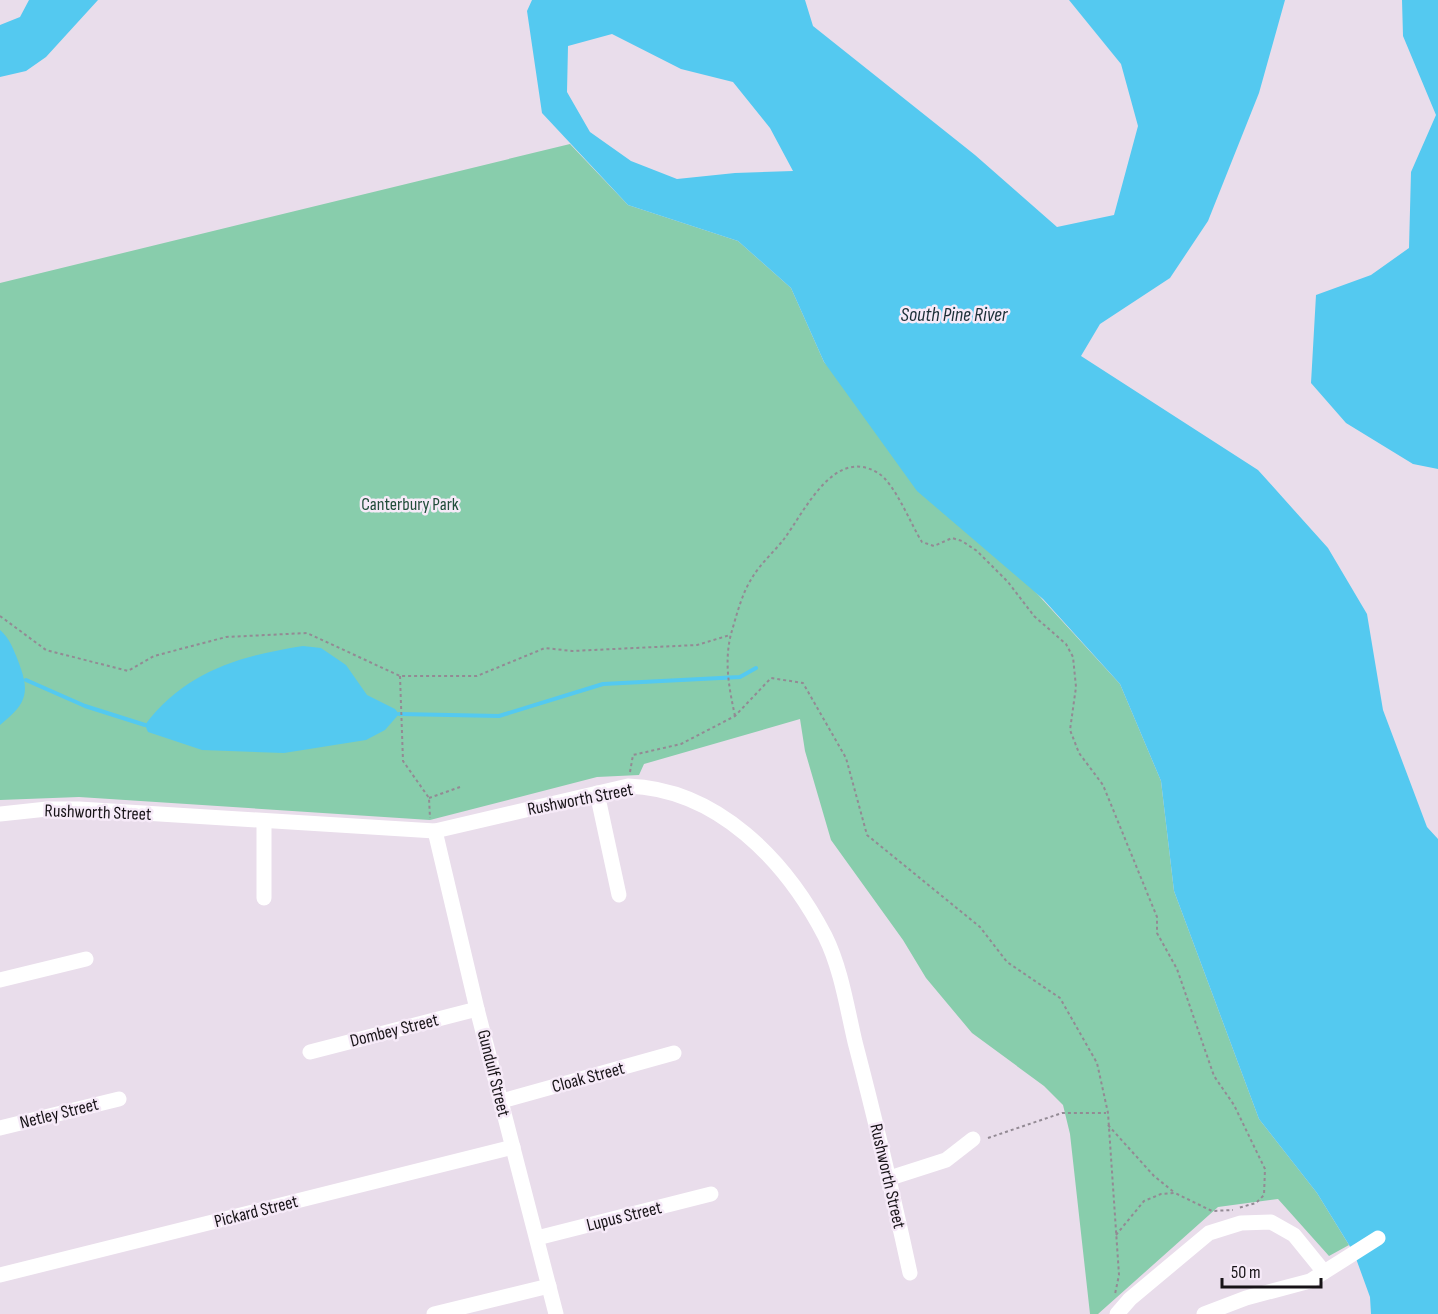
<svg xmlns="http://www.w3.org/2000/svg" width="1438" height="1314" font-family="'Sofia Sans Condensed',sans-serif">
  <rect width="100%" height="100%" fill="#e9ddeb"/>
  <!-- green -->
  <polygon fill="#88cdac" points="570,144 628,205 738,241 791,288 824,362 1120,684 1161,781 1174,891 1259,1119 1317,1193 1349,1245 1329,1256 1278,1199 1218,1207 1098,1314 1090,1314 1070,1134 1063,1105 1044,1086 972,1033 926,978 903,940 831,840 805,751 800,719 644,764 639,775 597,777 430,820 79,797 0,800 0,283"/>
  <!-- water -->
  <g fill="#54c9f0" fill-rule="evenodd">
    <polygon points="29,0 98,0 46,57 26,71 0,77 0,25 20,17"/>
    <path d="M532,0h273l8,26 162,129 82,72 57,-12 24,-89 -17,-62 -52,-64h216l-26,93 -51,128 -38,57 -70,46 -19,32 177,114 70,78 39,66 16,96 44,117 11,12v475h-67l-1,-17 -16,-44 -37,-60 -58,-74 -85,-228 -13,-110 -41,-97 -77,-85 -126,-108 -93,-129 -33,-74 -53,-47 -110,-36 -86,-92 -15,-102zM612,34l69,35 52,13 37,46 23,43 -58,2 -58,6 -46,-18 -41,-29 -23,-40 1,-46z"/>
    <polygon points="1402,0 1438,0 1438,469 1413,464 1346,423 1311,383 1316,295 1371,275 1409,248 1411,172 1436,115 1403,36"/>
    <path d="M0,630c9,8 12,16 17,28 13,33 12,44 -17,67z"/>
    <path d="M303,646l18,2 25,17 21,30 28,14 4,5 -14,16 -19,10 -82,13 -82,-3 -54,-18 -3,-7c40,-53 94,-69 158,-79z"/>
  </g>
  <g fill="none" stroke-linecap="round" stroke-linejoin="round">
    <!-- stream -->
    <g stroke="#54c9f0" stroke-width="4">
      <polyline points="26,680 85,706 145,725"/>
      <polyline points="399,714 499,716 603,684 740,677 756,668"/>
    </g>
    <!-- path -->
    <g stroke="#938a94" stroke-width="2" stroke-dasharray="3 3" stroke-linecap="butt">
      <polyline points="0,616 46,650 128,671 154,656 226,637 307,633 400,676 477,676 545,648 572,651 697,645 730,635"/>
      <polyline points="400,676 403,761 429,798 430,818"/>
      <path d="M735,716c-6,-28 -11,-54 -4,-82 5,-17 11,-41 21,-56 8,-14 22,-26 32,-39 21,-28 50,-93 94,-66 17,10 33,52 44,69l12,4 18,-8 10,3 15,10 31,31 26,34 32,28 7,13 3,30 -6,43 9,23 24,32 54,132v16l20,36 37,107 20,29 31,64 -1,26 -8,8 -18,5"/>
      <polyline points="630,772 633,755 681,744 735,716 771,678 803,683 846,758 867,835 980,927 1007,962 1060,998 1097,1063 1108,1113 1119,1275 1115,1294"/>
      <polyline points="429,798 460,787"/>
      <polyline points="1108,1125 1154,1176 1175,1193"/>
      <polyline points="988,1138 1062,1113 1106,1113"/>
      <polyline points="1116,1235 1144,1201 1161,1194 1175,1193 1212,1211 1233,1210"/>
    </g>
    <!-- minor -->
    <g stroke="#fff" stroke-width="15">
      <polyline points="597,793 619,895"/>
      <path d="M0,814l47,-5h32l356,22 193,-45c90,3 158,75 197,150 16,32 22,72 30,106 20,76 38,153 55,231"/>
      <polyline points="435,831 477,1009 556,1314"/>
      <polyline points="264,898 264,822"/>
      <polyline points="0,980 86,959"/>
      <polyline points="310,1052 477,1009"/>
      <polyline points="502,1101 674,1053"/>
      <polyline points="0,1128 119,1099"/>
      <polyline points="890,1178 946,1160 973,1139"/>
      <polyline points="537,1238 711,1194"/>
      <polyline points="0,1275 513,1147"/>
      <polyline points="434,1314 549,1286"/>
      <polyline points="1117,1314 1130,1299 1209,1233 1241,1223 1271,1222 1294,1235 1324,1272"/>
      <polyline points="1204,1314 1246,1298 1310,1281 1378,1238"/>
    </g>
  </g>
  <g text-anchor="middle" stroke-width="5" stroke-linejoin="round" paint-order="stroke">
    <!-- park labels -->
    <g font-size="18" fill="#214d3a" stroke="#f6eaf8">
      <text x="410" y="510">Canterbury Park</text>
    </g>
    <!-- street labels -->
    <g font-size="18" fill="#171317" stroke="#f6eaf8">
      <text transform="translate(580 799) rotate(-11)" y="6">Rushworth Street</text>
      <text transform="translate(98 812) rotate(2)" y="6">Rushworth Street</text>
      <text transform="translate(394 1030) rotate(-14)" y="6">Dombey Street</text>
      <text transform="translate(494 1073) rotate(76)" y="6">Gundulf Street</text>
      <text transform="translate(588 1077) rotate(-15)" y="6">Cloak Street</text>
      <text transform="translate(59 1113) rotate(-14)" y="6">Netley Street</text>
      <text transform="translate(888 1176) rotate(77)" y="6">Rushworth Street</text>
      <text transform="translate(256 1211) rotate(-14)" y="6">Pickard Street</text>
      <text transform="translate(624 1216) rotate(-14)" y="6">Lupus Street</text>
    </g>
    <!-- water labels -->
    <g font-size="20" font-style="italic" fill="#1b2f37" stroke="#f6eaf8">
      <text x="954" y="321">South Pine River</text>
    </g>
  </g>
  <!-- scale -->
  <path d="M1222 1278v9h99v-9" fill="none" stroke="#171317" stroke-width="3"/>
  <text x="1231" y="1278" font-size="18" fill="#171317" stroke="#f6eaf8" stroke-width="4.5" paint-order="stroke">50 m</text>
</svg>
